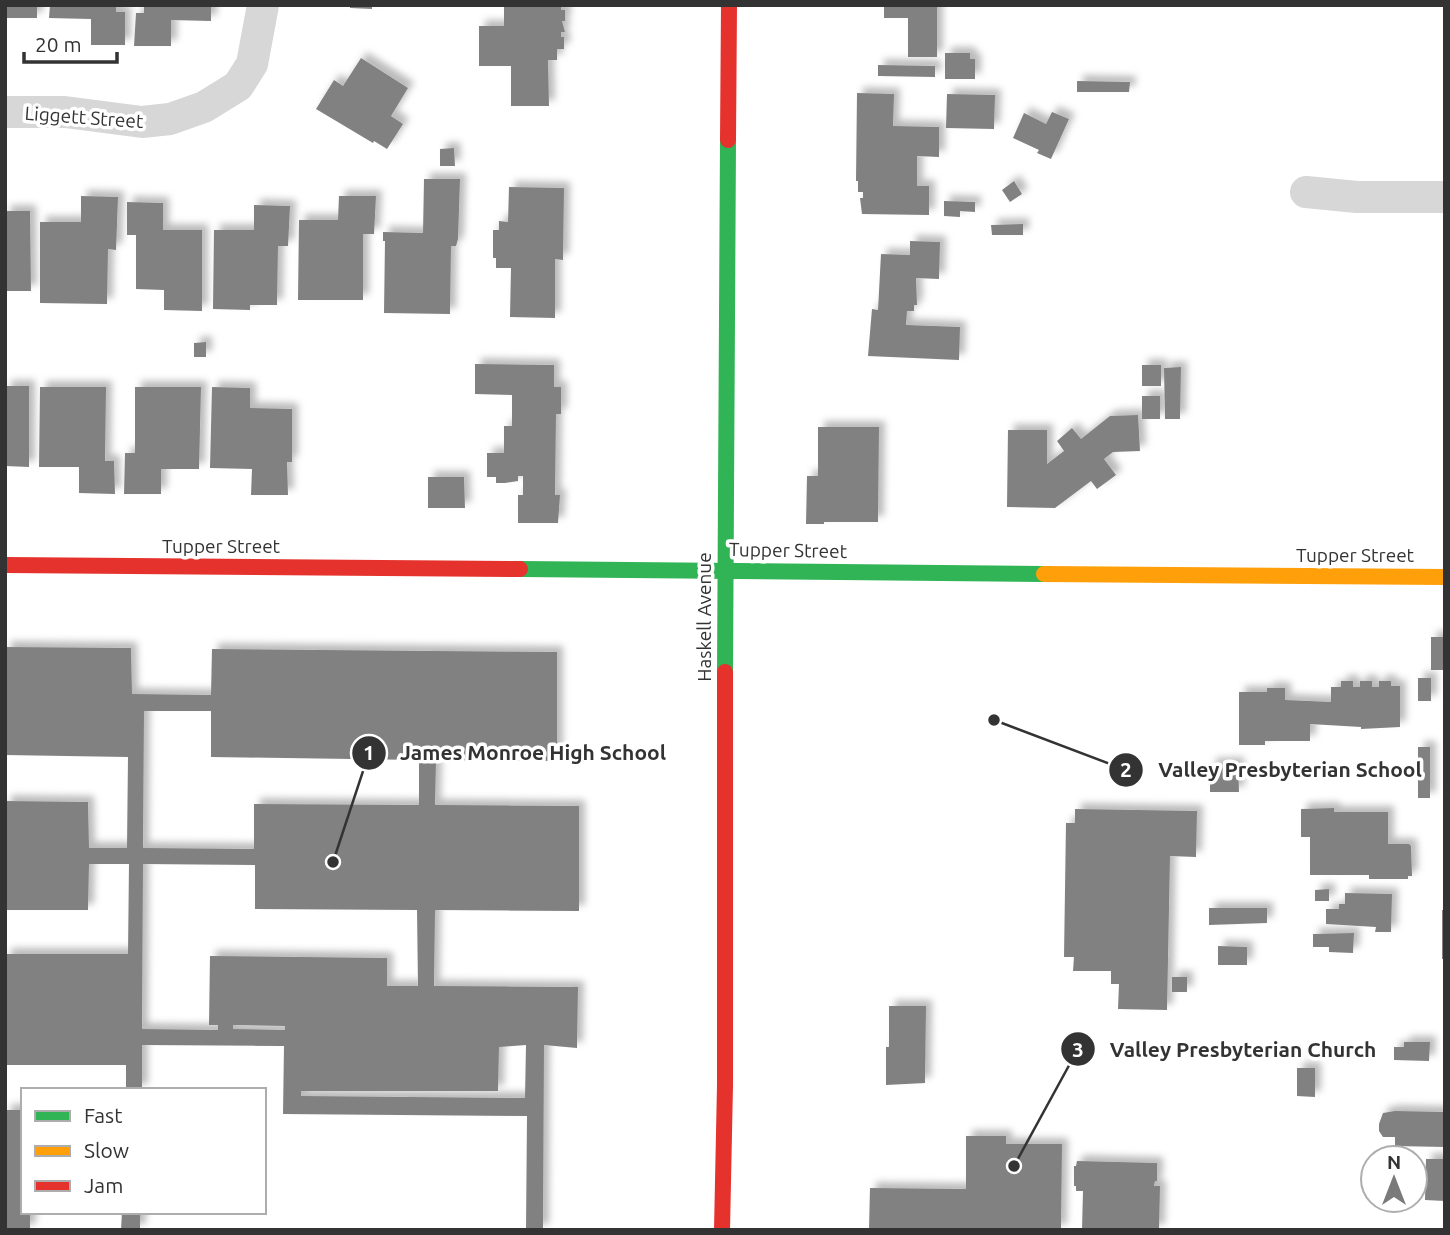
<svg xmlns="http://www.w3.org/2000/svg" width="1450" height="1235" font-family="Ubuntu,sans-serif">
  <defs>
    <filter id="shadow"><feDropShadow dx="6" dy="-6" stdDeviation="3.5" flood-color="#0004"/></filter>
  </defs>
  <rect width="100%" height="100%" fill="#fff"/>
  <!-- building -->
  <g fill="#818181" fill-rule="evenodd" filter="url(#shadow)">
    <rect x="5" y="5" width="32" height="13"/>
    <polygon points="50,5 116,5 116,12 125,12 125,45 91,45 91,19 49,18"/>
    <polygon points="144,5 211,5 211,21 171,20 171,46 134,46 136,13 144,13"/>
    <polygon points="350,5 372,5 372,9 350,8"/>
    <polygon points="504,5 561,5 561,10 565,10 565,21 562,21 565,32 561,32 561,37 564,37 564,49 557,49 557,60 548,60 549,106 511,106 511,66 479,66 479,26 504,26"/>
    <polygon points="884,5 937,5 937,57 908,57 908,18 884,18"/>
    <polygon points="945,53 970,53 970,59 975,59 975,79 945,79"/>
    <polygon points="361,58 408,88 391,116 403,124 387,149 374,141 373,143 316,109 334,80 343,86"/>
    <polygon points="878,65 935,66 935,77 878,76"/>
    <polygon points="1077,81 1130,82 1129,92 1077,92"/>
    <polygon points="857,93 894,94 893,126 939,127 939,157 917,156 917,186 929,186 929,215 862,214 860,198 863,198 863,192 858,192 858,181 856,181"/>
    <polygon points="947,94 995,95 994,129 946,128"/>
    <polygon points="1052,112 1069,119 1051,159 1037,153 1039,150 1013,138 1024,113 1046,124"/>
    <polygon points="454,148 455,166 440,166 440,149"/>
    <polygon points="424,179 460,179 458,239 456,246 451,246 450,314 384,313 385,241 383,241 383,232 423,233"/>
    <polygon points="1014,181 1022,194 1010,202 1002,190"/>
    <polygon points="509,187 564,188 563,260 555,259 555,318 510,317 511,268 496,268 496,258 493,258 493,230 499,230 499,221 508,222"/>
    <polygon points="81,196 118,197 116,250 108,249 107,304 40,303 40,222 81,222"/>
    <polygon points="339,196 376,196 374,234 363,234 363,300 298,300 299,220 338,220"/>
    <polygon points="944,201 975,202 975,212 960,211 960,217 944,216"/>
    <polygon points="127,202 163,203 163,230 202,230 202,311 164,310 164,290 136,289 136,235 127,235"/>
    <polygon points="254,205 290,206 288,246 278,246 277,305 250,305 250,310 213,309 214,230 254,230"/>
    <polygon points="5,211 30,211 31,291 5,291"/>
    <polygon points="1023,224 1023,235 992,235 991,225"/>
    <polygon points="910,241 940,242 939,279 916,278 917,305 914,305 914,311 907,311 906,325 960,327 959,360 868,356 872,309 878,310 881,254 910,255"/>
    <polygon points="206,342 206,357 194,357 194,343"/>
    <polygon points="475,364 554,365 554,387 561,387 561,414 556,414 555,495 560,495 558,523 518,523 518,495 523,495 523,476 518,476 518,481 505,483 496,483 496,477 487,477 487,453 504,453 504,426 512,426 512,395 475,394"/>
    <rect x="1142" y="365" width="19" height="21"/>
    <polygon points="1181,367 1180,419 1165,419 1164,368"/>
    <polygon points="5,386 29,386 29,467 5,466"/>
    <polygon points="40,387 106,387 105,461 114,461 115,494 79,493 79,467 39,467"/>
    <polygon points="135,387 201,387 199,469 161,469 161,494 124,494 125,453 135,453"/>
    <polygon points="212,387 250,388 250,408 292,409 292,462 287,462 288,495 251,495 252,469 210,468"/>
    <rect x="1142" y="396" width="18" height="23"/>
    <polygon points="1138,415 1140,451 1113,452 1104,459 1116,475 1097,489 1091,481 1055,508 1007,507 1008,430 1047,430 1047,464 1064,451 1057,441 1072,428 1081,439 1110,416"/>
    <polygon points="818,427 879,427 878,522 824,522 824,524 806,524 807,476 818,476"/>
    <polygon points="428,477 464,477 465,508 428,508"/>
    <rect x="1431" y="637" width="14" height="33"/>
    <path d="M5,647l126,1 1,46 79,1 1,-46 345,3v109l-121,-1 -1,45 144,1v105l-144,-1 -1,76 144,1 -1,61 -33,-3 -1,185h-17l1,-114 -244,-2 1,-68 -142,-1v45h-16v-25h-121v-111h123l1,-90h-40l-1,46h-83v-109l83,1 1,46h38l1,-91 -123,-2zM144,711h67v46l208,3v45l-165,-1v45l-111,-1zM143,864l112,1v44l162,1 1,76h-31v-28l-177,-2 -1,69h9v5l-76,-1zM233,1025l52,1v4l-52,-1zM526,1045l-1,53 -224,-2v-5h197l1,-44z"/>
    <rect x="1418" y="678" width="13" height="23"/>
    <polygon points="1341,681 1353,681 1353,687 1360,687 1360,681 1372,681 1372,687 1379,687 1379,681 1391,681 1391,686 1400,686 1400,727 1361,729 1361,727 1310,724 1310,741 1265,741 1265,745 1239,745 1239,692 1267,692 1267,688 1285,688 1285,700 1331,702 1331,687 1341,687"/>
    <rect x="1418" y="747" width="12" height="51"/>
    <polygon points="1238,763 1239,792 1210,792 1210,764"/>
    <polygon points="1334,808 1334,812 1388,812 1388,844 1409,844 1411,846 1412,876 1408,876 1408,879 1369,879 1369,875 1310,875 1310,837 1301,837 1301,809"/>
    <polygon points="1075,809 1197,811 1196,857 1170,856 1167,1010 1118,1009 1119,984 1111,984 1111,971 1073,971 1074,957 1064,957 1066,823 1075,823"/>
    <polygon points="1329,889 1329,901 1315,901 1315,890"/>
    <polygon points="1345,893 1392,894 1391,932 1375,932 1376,927 1326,924 1326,909 1339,909 1339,904 1345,904"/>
    <polygon points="1209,908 1267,908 1267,923 1209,925"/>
    <rect x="1442" y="910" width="3" height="49"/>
    <polygon points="1354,933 1353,953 1329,952 1329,947 1313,947 1313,934"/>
    <polygon points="1218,946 1247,947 1247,965 1218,965"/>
    <rect x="1172" y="977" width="15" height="15"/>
    <polygon points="889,1006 926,1006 925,1083 886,1085 886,1047 889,1047"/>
    <polygon points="1404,1042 1430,1042 1429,1061 1394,1060 1394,1047 1404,1047"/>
    <polygon points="1297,1068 1315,1068 1315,1097 1297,1096"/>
    <polygon points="5,1110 23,1110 23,1212 30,1212 30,1230 5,1230"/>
    <polygon points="1395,1111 1445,1112 1445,1147 1395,1146 1395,1137 1383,1137 1379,1131 1379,1124 1383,1113"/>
    <polygon points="966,1136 1006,1136 1006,1144 1062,1144 1061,1230 869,1230 870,1188 966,1189"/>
    <polygon points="1426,1159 1445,1159 1445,1201 1425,1200"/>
    <polygon points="1077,1161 1157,1163 1157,1181 1155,1181 1154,1186 1160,1186 1159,1230 1082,1230 1083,1191 1076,1191 1076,1186 1074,1186 1074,1166 1076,1166"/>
    <polygon points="122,1212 140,1212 140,1230 121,1230"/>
  </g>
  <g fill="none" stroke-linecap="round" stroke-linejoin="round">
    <!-- street -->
    <g stroke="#d7d7d7" stroke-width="32">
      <polyline points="5,112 65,112 142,122 170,119 204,107 238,86 252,64 263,5"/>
      <polyline points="1306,192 1357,197 1445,197"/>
    </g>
    <!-- fast -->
    <g stroke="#30b455" stroke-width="16">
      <polyline points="520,569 1044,574"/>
      <polyline points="725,672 728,140"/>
    </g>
    <!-- slow -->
    <polyline stroke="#ff9f0a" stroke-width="16" points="1044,574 1445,577"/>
    <!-- jam -->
    <g stroke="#e5322d" stroke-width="16">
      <polyline points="728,140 729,5"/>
      <polyline points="5,565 520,569"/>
      <polyline points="722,1230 725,1085 725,672"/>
    </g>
  </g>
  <g text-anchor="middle" stroke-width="7" stroke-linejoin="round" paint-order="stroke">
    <!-- street labels -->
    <g font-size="19" fill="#333" stroke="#fff">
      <text transform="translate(84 117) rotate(4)" y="7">Liggett Street</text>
      <text x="221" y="553">Tupper Street</text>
      <text transform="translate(788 550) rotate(1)" y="7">Tupper Street</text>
      <text x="1355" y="562">Tupper Street</text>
      <text transform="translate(704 617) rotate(-90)" y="7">Haskell Avenue</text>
    </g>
  </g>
  <!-- callouts -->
  <path fill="none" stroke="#333" stroke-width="2.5" d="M333 862L369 753M994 720L1126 770M1014 1166L1078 1049"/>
  <g fill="#333" stroke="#fff" stroke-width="2.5">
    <circle cx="333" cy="862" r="7"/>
    <circle cx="994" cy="720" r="7"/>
    <circle cx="1014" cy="1166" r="7"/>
    <circle cx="369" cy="753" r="18"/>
    <circle cx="1126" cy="770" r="18"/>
    <circle cx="1078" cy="1049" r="18"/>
  </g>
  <g font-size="21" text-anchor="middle" font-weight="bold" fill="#fff">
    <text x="369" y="760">1</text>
    <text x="1126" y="777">2</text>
    <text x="1078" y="1057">3</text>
  </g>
  <g font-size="21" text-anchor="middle" font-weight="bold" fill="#333" stroke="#fff" stroke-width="7" stroke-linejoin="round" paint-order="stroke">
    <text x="533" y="760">James Monroe High School</text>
    <text x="1290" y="777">Valley Presbyterian School</text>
    <text x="1243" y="1057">Valley Presbyterian Church</text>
  </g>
  <!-- border -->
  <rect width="1450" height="1235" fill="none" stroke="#333333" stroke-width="14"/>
  <!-- legend -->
  <rect x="21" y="1088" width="245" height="126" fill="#ffffff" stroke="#adadad" stroke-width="2"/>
  <rect x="35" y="1111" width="35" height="10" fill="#30b455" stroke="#adadad" stroke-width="2"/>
  <text x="84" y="1123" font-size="21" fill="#333333">Fast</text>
  <rect x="35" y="1146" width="35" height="10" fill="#ff9f0a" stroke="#adadad" stroke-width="2"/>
  <text x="84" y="1158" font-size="21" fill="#333333">Slow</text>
  <rect x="35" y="1181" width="35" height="10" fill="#e5322d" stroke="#adadad" stroke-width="2"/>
  <text x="84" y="1193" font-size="21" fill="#333333">Jam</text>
  <!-- north arrow -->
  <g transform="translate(1394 1179)"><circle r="33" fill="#ffffff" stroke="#adadad" stroke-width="2"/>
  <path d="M0-5L12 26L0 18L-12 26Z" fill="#7a7a7a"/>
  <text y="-10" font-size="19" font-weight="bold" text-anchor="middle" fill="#333333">N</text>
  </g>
  <!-- scale -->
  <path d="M24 52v10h93v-10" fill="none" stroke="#333333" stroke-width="3.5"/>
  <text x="35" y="52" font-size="21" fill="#333333" stroke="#ffffff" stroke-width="5" paint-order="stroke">20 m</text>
</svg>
